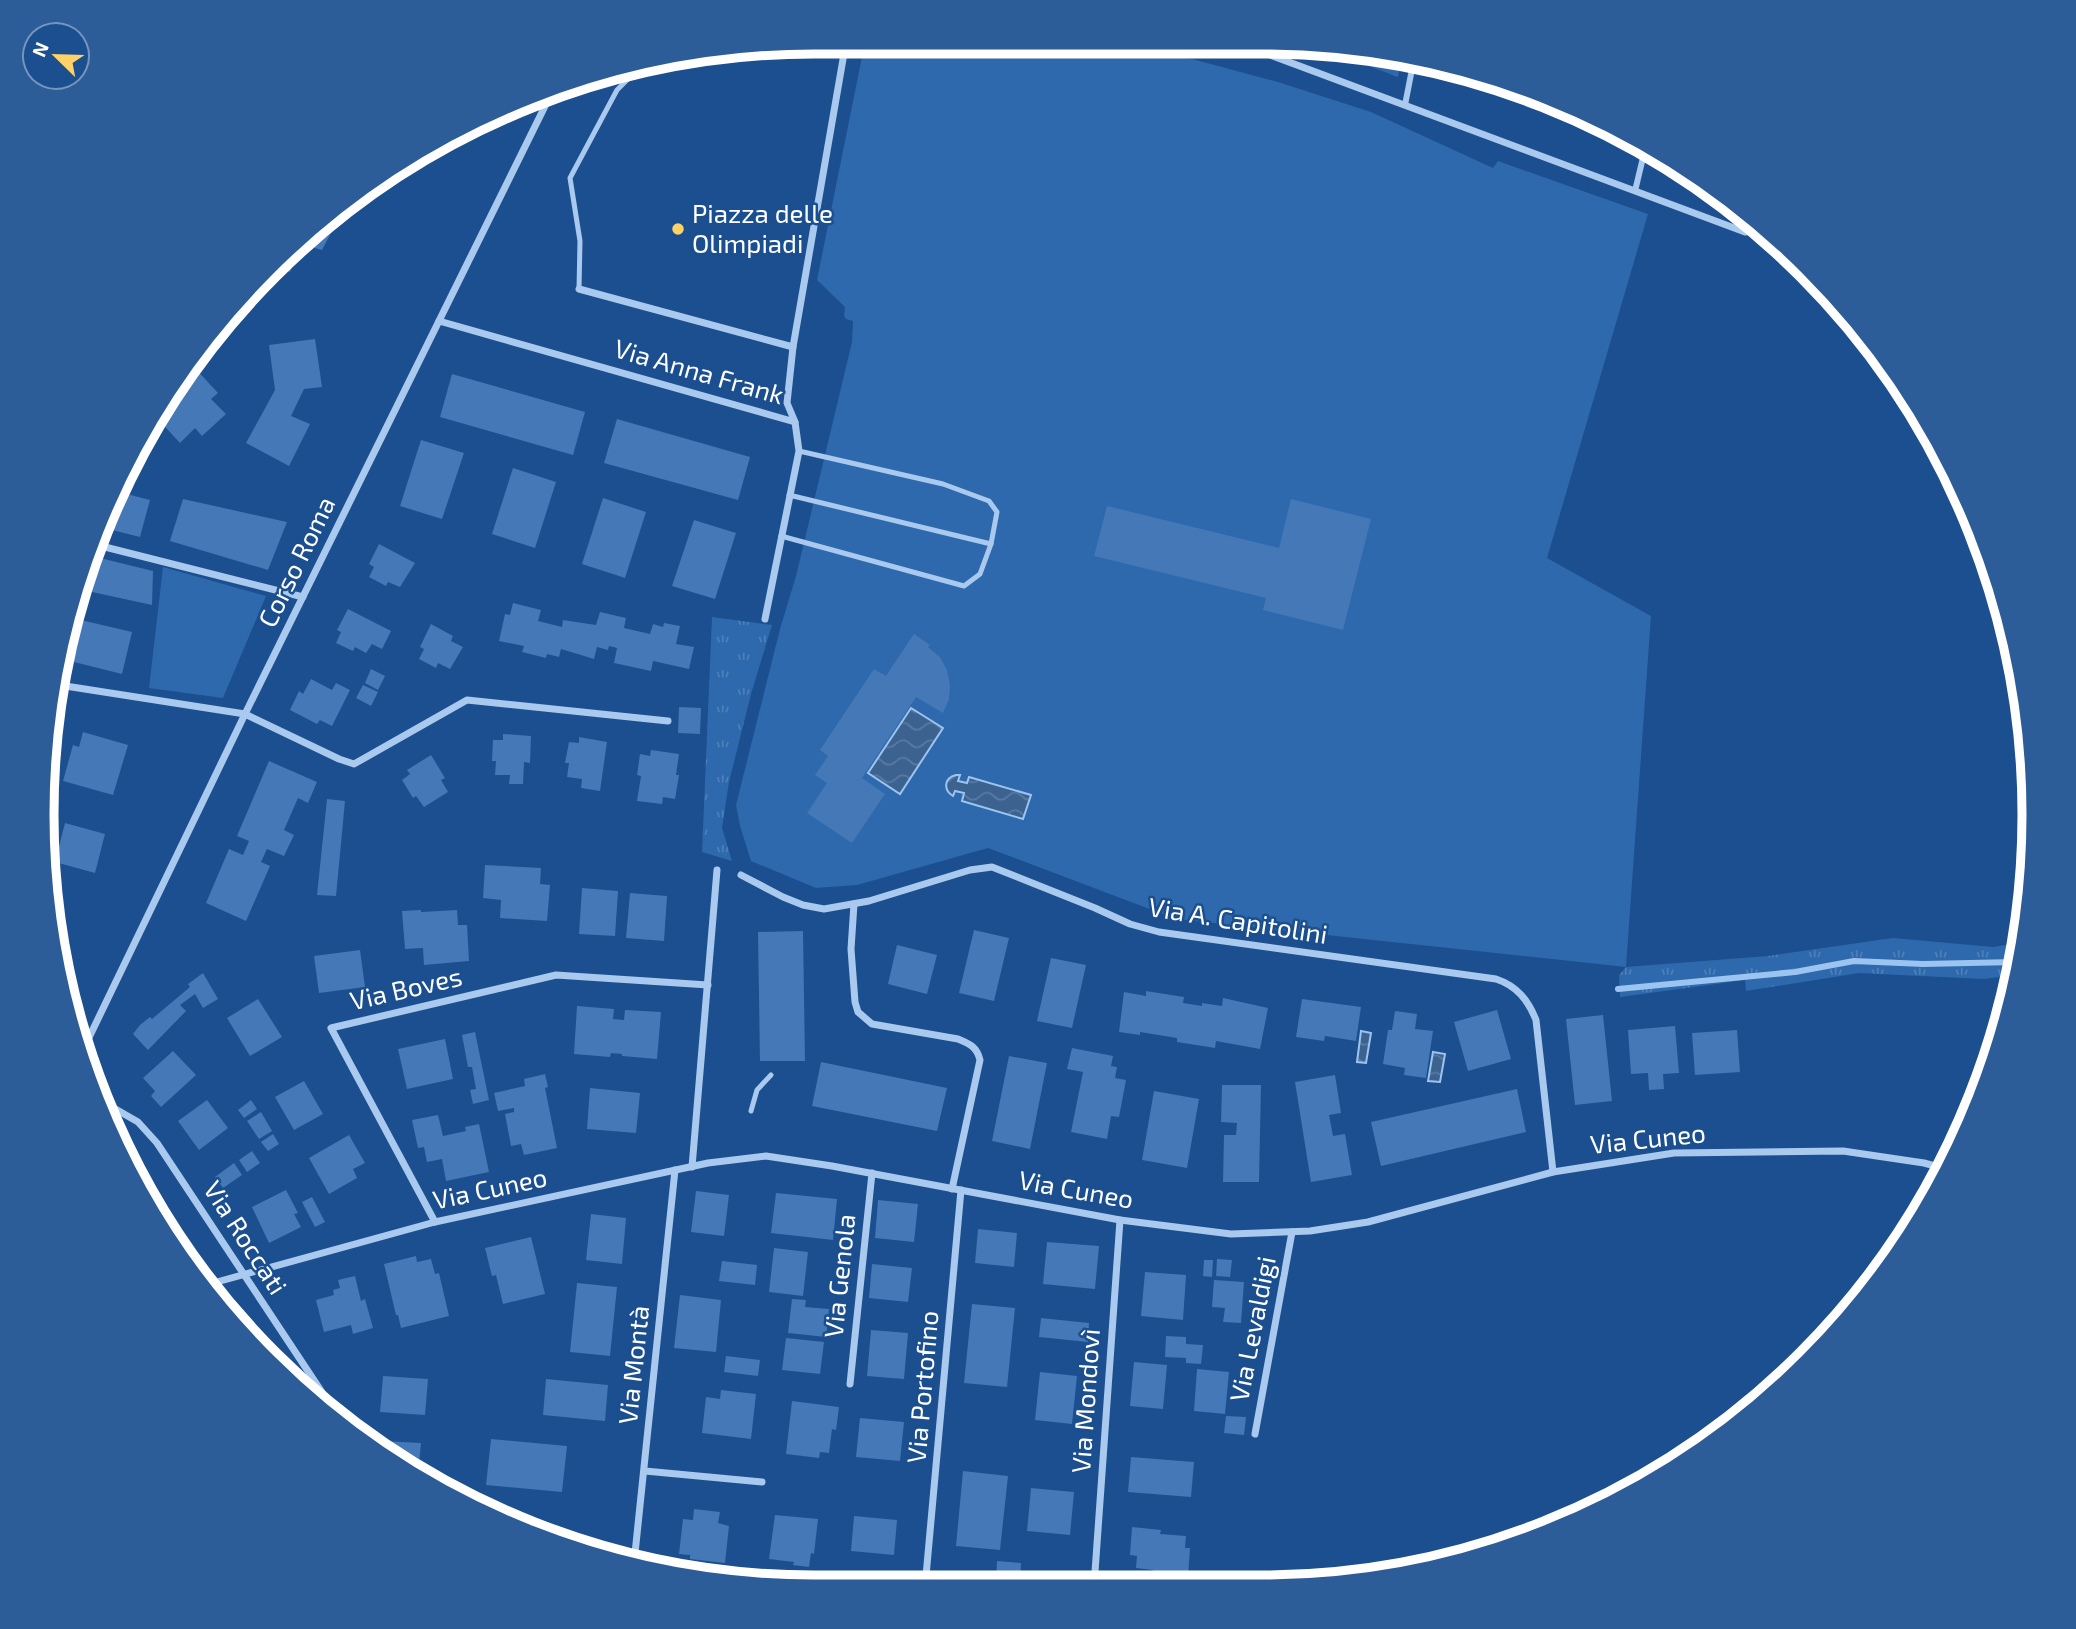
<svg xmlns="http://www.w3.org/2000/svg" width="2076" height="1629" font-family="'Exo 2',sans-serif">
  <defs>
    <pattern id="grass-tufts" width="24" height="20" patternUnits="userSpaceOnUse" patternTransform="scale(1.75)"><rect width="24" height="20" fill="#2e69ad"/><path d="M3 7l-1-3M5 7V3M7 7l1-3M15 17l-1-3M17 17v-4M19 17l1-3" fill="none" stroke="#4d80b9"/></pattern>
    <pattern id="water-waves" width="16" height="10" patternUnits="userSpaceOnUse" patternTransform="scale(1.75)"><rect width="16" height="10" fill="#3c6290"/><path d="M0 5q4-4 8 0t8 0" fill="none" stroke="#597aa1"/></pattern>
  </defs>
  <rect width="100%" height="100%" fill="#1b4f8f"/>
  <!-- grass -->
  <g fill="url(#grass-tufts)">
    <polygon points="1311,44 1401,61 1398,77"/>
    <polygon points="712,617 772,625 751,694 729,782 722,828 732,861 702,852"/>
    <polygon points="1893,938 1993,947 2019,943 2014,975 1984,979 1859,973 1746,991 1745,980 1620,997 1619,975 1626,967 1768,956"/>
  </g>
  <!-- park -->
  <g fill="#2e69ad">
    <polygon points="865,42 1066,43 1192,59 1278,82 1371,112 1493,168 1498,161 1648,214 1547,558 1651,616 1626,967 1176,919 988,848 857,885 816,888 751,861 740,826 736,805 780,629 796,576 852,342 853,321 846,319 844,316 845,307 817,280"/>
    <polygon points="163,567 266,596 223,698 149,688"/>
  </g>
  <!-- water -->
  <g fill="url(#water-waves)" stroke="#9cc4f0" stroke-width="2">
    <polygon points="911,708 943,728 900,794 868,773"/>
    <path d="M956,775h4l-2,6 9,2 2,-6 62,18 -8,24 -61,-18 2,-8 -9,-2 -2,5c-10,-6 -9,-18 3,-21z"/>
    <polygon points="1361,1031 1371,1033 1366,1063 1357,1062"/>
    <polygon points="1433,1052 1445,1054 1440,1082 1428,1081"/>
  </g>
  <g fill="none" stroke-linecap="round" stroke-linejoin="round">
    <!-- stream -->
    <polyline stroke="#9cc4f0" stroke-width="6" points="1618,989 1795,972 1854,961 1923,964 2016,962"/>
  </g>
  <!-- building -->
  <g fill="#4478b7">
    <polygon points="1529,92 1592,120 1589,128 1525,101"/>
    <polygon points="342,212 322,250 301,244 290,272 271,266"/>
    <polygon points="315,339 322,387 304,389 291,416 310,424 289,466 246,443 275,390 269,345"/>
    <polygon points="193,366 218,393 211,399 226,414 202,436 195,428 180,443 156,417 170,404 167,400"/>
    <polygon points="452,374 585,412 573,455 440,417"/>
    <polygon points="617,419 750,457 738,500 604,463"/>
    <polygon points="421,440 464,453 442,519 400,506"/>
    <polygon points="513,468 556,482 535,548 492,534"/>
    <polygon points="119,492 150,500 140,537 104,528"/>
    <polygon points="603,498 646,512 625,578 582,564"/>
    <polygon points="183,499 287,522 268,570 170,541"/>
    <polygon points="1291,499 1371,519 1343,630 1263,610 1266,598 1094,556 1107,506 1279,548"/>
    <polygon points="694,520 736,533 715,599 672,586"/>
    <polygon points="379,544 415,563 400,587 388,582 386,586 369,577 374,567 369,564"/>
    <polygon points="92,556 153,571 152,605 83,590"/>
    <polygon points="513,603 541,610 538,621 562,627 563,620 596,625 600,612 626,618 624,628 650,634 653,624 663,627 664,623 680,626 676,644 694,647 689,669 653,661 651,671 614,663 617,648 609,646 608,650 597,647 594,659 561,649 559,657 547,654 546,658 522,652 524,646 499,641 505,614 510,615"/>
    <polygon points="348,609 391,631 382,649 372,644 366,653 355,647 353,651 336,643 341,632 337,630"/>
    <polygon points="68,617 132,632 122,674 62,659"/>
    <polygon points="431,624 453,636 451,641 463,647 450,669 438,663 436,668 419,659 424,649 420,647"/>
    <polygon points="914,634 930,645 928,647 940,657 947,670 950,685 949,699 943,713 916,697 862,778 885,794 852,843 807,813 827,783 815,775 828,756 820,750 874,669 886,676"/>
    <polygon points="371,669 385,676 378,690 365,683"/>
    <polygon points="311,679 332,690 336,683 350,690 332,726 320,720 317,724 290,710 299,691 303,694"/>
    <polygon points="363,685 378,692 371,706 356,698"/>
    <polygon points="679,707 701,708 700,734 678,733"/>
    <polygon points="83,732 128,745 113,795 63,781 73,745 79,747"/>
    <polygon points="503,734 531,736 530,763 524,762 523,784 509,784 510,775 495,775 496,761 492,761 493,740 503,740"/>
    <polygon points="579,737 607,742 600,791 581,788 582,779 567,777 569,763 565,763 569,742 579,743"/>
    <polygon points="651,750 679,754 676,775 679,775 675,799 663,797 662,804 637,801 641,776 637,775 640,754 650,756"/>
    <polygon points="431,755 445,778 441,780 448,792 424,807 416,796 413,798 402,780 410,774 407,770"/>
    <polygon points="269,761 317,782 308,803 298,798 284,830 294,835 284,856 267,849 261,862 270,866 246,921 206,903 229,849 243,855 249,841 237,836"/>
    <polygon points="327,799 345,801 336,896 317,895"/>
    <polygon points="65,823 105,834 95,873 55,862"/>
    <polygon points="485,865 541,868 540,884 550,885 547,921 500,918 501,900 483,898"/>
    <polygon points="582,888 618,891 615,936 579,934"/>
    <polygon points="630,893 667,896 664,941 626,938"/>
    <polygon points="52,894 60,896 56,916 55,916"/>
    <polygon points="421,910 421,912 457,910 458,925 467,925 469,961 424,965 423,948 405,949 402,911"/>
    <polygon points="974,930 1009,938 994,1001 959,993"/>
    <polygon points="803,931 805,1061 760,1061 758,932"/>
    <polygon points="897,945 937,955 927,994 888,984"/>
    <polygon points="360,950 365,987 319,993 314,956"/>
    <polygon points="1051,958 1086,965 1072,1028 1037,1021"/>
    <polygon points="203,973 218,999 203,1008 195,994 180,1005 186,1011 148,1050 133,1034 140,1025 150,1017 152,1019 190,987 188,984"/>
    <polygon points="1146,991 1184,997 1183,1003 1202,1006 1202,1003 1222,1006 1223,998 1268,1008 1260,1049 1216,1041 1215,1048 1177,1042 1177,1038 1140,1032 1140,1035 1119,1032 1124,992 1146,996"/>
    <polygon points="258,999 282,1037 250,1056 227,1018"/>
    <polygon points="1302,999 1361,1007 1356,1041 1325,1036 1324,1041 1296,1037"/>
    <polygon points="577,1006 614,1009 613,1019 624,1020 625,1010 661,1012 657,1059 622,1056 622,1054 611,1053 610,1057 574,1054"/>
    <polygon points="1497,1010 1511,1059 1468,1071 1454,1022"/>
    <polygon points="1395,1011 1417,1014 1415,1029 1433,1031 1426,1078 1404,1075 1405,1068 1383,1064 1388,1030 1392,1030"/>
    <polygon points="1603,1015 1612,1101 1575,1105 1566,1019"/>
    <polygon points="1675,1026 1679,1073 1663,1074 1664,1089 1649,1090 1648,1073 1631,1074 1628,1030"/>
    <polygon points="1737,1030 1740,1072 1695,1075 1692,1033"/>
    <polygon points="475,1032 489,1100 473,1104 470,1090 476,1089 472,1067 468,1067 462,1035"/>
    <polygon points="445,1039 453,1079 407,1089 398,1049"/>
    <polygon points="1072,1048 1113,1056 1111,1066 1117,1067 1115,1078 1126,1080 1119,1117 1111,1116 1107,1139 1071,1132 1083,1072 1067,1069"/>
    <polygon points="173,1051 196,1075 161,1107 151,1096 155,1091 143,1078"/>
    <polygon points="1009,1056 1047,1063 1030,1149 992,1141"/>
    <polygon points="821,1062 947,1088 937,1131 812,1106"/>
    <polygon points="545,1074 548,1087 545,1088 557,1148 524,1155 521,1144 511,1146 505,1114 514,1112 514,1108 498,1111 494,1093 525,1086 524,1079"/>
    <polygon points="1335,1075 1341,1113 1329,1115 1333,1136 1345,1134 1352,1175 1311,1182 1295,1082"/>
    <polygon points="304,1081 323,1114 294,1130 275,1097"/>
    <polygon points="1222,1085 1261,1085 1259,1182 1223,1182 1224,1135 1236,1135 1237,1123 1221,1122"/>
    <polygon points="590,1088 640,1093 636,1133 587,1129"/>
    <polygon points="1517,1089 1526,1132 1381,1166 1371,1122"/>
    <polygon points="1154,1091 1199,1099 1187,1168 1142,1160"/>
    <polygon points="207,1100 228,1128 199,1150 178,1121"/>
    <polygon points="251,1100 257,1109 244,1118 238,1110"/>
    <polygon points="261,1112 272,1131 259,1139 247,1121"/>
    <polygon points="438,1115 443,1136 466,1131 465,1127 479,1124 489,1172 446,1181 442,1159 427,1162 424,1147 418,1148 412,1120"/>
    <polygon points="273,1134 279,1144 268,1151 261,1142"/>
    <polygon points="349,1135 365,1163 353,1169 357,1178 329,1194 309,1158"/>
    <polygon points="252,1151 260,1163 247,1172 239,1160"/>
    <polygon points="234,1163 242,1175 223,1188 215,1177"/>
    <polygon points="286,1190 298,1213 294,1214 301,1227 269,1243 252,1207"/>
    <polygon points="696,1191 729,1195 724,1236 691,1232"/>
    <polygon points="776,1193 837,1199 833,1240 771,1233"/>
    <polygon points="312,1197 325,1222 315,1227 302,1202"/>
    <polygon points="878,1200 918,1204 914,1242 875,1238"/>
    <polygon points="591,1214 626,1218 622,1264 586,1260"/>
    <polygon points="978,1229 1017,1233 1014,1267 975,1263"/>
    <polygon points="531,1237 545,1294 503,1304 496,1275 492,1276 485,1248"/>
    <polygon points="1047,1242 1099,1246 1095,1289 1043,1284"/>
    <polygon points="774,1248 808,1252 803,1296 769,1292"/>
    <polygon points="416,1256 417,1262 431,1259 435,1274 439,1273 449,1316 401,1328 398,1315 396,1315 384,1264"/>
    <polygon points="1217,1259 1232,1260 1230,1277 1216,1276"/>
    <polygon points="1204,1260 1213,1260 1212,1277 1203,1276"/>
    <polygon points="722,1261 757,1265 755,1285 719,1281"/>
    <polygon points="872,1264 912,1268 908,1302 869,1298"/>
    <polygon points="1145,1272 1186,1275 1183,1320 1141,1316"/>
    <polygon points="355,1276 361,1301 365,1299 373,1328 353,1334 351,1325 324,1332 316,1300 334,1295 333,1290 340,1288 338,1280"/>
    <polygon points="1214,1280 1244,1282 1241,1323 1223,1322 1225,1308 1212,1307"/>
    <polygon points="577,1283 617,1287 610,1356 570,1352"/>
    <polygon points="680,1295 721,1300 716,1352 674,1348"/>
    <polygon points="792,1299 806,1300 805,1307 829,1309 826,1337 788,1333"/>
    <polygon points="972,1304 1015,1308 1007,1387 964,1383"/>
    <polygon points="1041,1318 1089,1323 1088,1342 1039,1337"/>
    <polygon points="871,1330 908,1333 904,1379 867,1376"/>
    <polygon points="1166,1336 1186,1337 1186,1344 1203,1345 1201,1364 1186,1363 1186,1358 1165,1357"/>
    <polygon points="786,1338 824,1342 820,1374 782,1370"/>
    <polygon points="726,1356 760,1360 758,1376 724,1372"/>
    <polygon points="1134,1362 1167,1365 1163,1409 1130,1406"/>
    <polygon points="1197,1369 1229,1372 1225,1414 1194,1411"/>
    <polygon points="1040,1372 1077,1376 1072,1424 1035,1420"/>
    <polygon points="383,1376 428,1379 425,1415 380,1412"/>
    <polygon points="546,1379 608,1385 605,1421 543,1415"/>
    <polygon points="721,1390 756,1394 751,1439 702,1433 706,1397 720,1399"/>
    <polygon points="792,1401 839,1407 836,1430 832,1429 829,1453 820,1452 819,1458 786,1454"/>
    <polygon points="1226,1416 1246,1417 1244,1435 1224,1433"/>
    <polygon points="860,1418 904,1422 900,1461 856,1457"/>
    <polygon points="491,1439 567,1446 562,1492 486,1485"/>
    <polygon points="383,1441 421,1443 418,1474 382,1454"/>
    <polygon points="1131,1457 1194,1462 1191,1497 1128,1492"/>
    <polygon points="963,1471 1008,1476 1000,1550 956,1546"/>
    <polygon points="1031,1488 1074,1492 1070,1535 1027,1531"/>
    <polygon points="694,1509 720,1512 718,1523 729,1526 725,1563 690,1559 690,1555 679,1554 683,1519 693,1520"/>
    <polygon points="775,1515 818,1519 814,1554 811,1553 809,1567 793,1565 794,1562 769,1559"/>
    <polygon points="854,1516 897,1520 894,1555 851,1551"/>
    <polygon points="1132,1527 1161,1530 1160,1534 1186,1536 1185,1548 1190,1548 1188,1577 1152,1575 1153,1570 1136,1568 1137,1556 1130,1555"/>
    <polygon points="997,1561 1021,1563 1020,1583 1031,1584 1031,1586 1008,1586 1008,1582 996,1581"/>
  </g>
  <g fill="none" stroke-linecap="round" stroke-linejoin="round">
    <!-- service -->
    <g stroke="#a9c9ee" stroke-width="5">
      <polyline points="799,44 844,53"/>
      <polyline points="579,289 580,241 570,178 617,90 642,65"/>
      <polyline points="799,451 943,484 989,501 997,512 991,544"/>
      <polyline points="781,536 964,586 980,574 991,544 789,495"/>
      <polyline points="751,1111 757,1090 771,1075"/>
    </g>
    <!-- pedestrian -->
    <g stroke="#a9c9ee" stroke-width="6">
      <polyline points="1281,59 1284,44"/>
      <polyline points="1405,105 1413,64"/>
      <polyline points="1635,191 1646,145"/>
    </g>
    <!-- minor -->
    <g stroke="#a9c9ee" stroke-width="7">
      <polyline points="1238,43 1745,232 1762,230"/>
      <polyline points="579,289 793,347 787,403 795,422"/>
      <polyline points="439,321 795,422 799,451 765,619"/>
      <polyline points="793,347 846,42"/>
      <polyline points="97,545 303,597"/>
      <polyline points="59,685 245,714 339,759 354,764 467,700 668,721"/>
      <path d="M741,875l42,22 20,8 21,4 45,-8 101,-31 22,-3 103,41 35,16 29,8 337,47c21,7 32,21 40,41l17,152"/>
      <path d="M854,904l-3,45 4,53 3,10 14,12 86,15c12,5 19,8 22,21l-28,129"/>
      <polyline points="83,1050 245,714 551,94"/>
      <polyline points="105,1103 138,1122 157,1143 335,1412"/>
      <polyline points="692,1167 717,870"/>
      <polyline points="435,1222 331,1028 556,975 708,985"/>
      <polyline points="206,1285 435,1222 708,1163 766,1156 832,1166 1120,1220 1231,1234 1310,1231 1368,1222 1553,1172 1674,1153 1843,1151 1924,1163 1946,1169"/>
      <polyline points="850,1384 872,1173"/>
      <polyline points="1255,1434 1292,1232"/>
      <polyline points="645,1471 762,1482"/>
      <polyline points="634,1563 675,1170"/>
      <polyline points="1094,1586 1120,1220"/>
      <polyline points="925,1587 961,1190"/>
    </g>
  </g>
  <!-- markers -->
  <circle fill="#ffd166" stroke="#1b4f8f" stroke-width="2.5" cx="678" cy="229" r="7"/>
  <g text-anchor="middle" stroke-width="5" stroke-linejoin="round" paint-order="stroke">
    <!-- poi labels -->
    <g font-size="26" fill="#fff" stroke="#1b4f8f" text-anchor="start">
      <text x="692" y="223">Piazza delle<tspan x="692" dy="30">Olimpiadi</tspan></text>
    </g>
    <!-- street labels -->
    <g font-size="26" fill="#fff" stroke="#1b4f8f">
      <text transform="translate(699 372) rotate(16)" y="9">Via Anna Frank</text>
      <text transform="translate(297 562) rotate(-64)" y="9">Corso Roma</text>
      <text transform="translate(1238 921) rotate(9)" y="9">Via A. Capitolini</text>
      <text transform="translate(406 989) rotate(-13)" y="9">Via Boves</text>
      <text transform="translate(1648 1139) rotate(-6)" y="9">Via Cuneo</text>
      <text transform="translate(490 1189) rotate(-12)" y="9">Via Cuneo</text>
      <text transform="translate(1076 1190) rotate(10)" y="9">Via Cuneo</text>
      <text transform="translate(245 1238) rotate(57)" y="9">Via Roccati</text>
      <text transform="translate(840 1276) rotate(-84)" y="9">Via Genola</text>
      <text transform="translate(1253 1329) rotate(-79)" y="9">Via Levaldigi</text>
      <text transform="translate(634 1365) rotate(-84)" y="9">Via Montà</text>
      <text transform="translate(923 1387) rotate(-85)" y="9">Via Portofino</text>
      <text transform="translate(1086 1401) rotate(-86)" y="9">Via Mondovì</text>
    </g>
  </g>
  <!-- crop -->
  <path d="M0 0H2076V1629H0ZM814 54H1262A760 760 0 0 1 2022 814V815A760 760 0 0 1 1262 1575H814A760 760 0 0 1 54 815V814A760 760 0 0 1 814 54Z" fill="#2d5d98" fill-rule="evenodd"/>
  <path fill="none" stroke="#fff" stroke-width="9" d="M814 54H1262A760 760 0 0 1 2022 814V815A760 760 0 0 1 1262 1575H814A760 760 0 0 1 54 815V814A760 760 0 0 1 814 54Z"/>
  <!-- north arrow -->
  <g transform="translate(56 56) rotate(293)"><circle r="33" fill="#1b4f8f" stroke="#7695bc" stroke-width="2"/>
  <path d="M0-5L12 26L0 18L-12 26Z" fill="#ffd166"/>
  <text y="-10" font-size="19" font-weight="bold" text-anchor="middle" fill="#ffffff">N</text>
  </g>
</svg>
